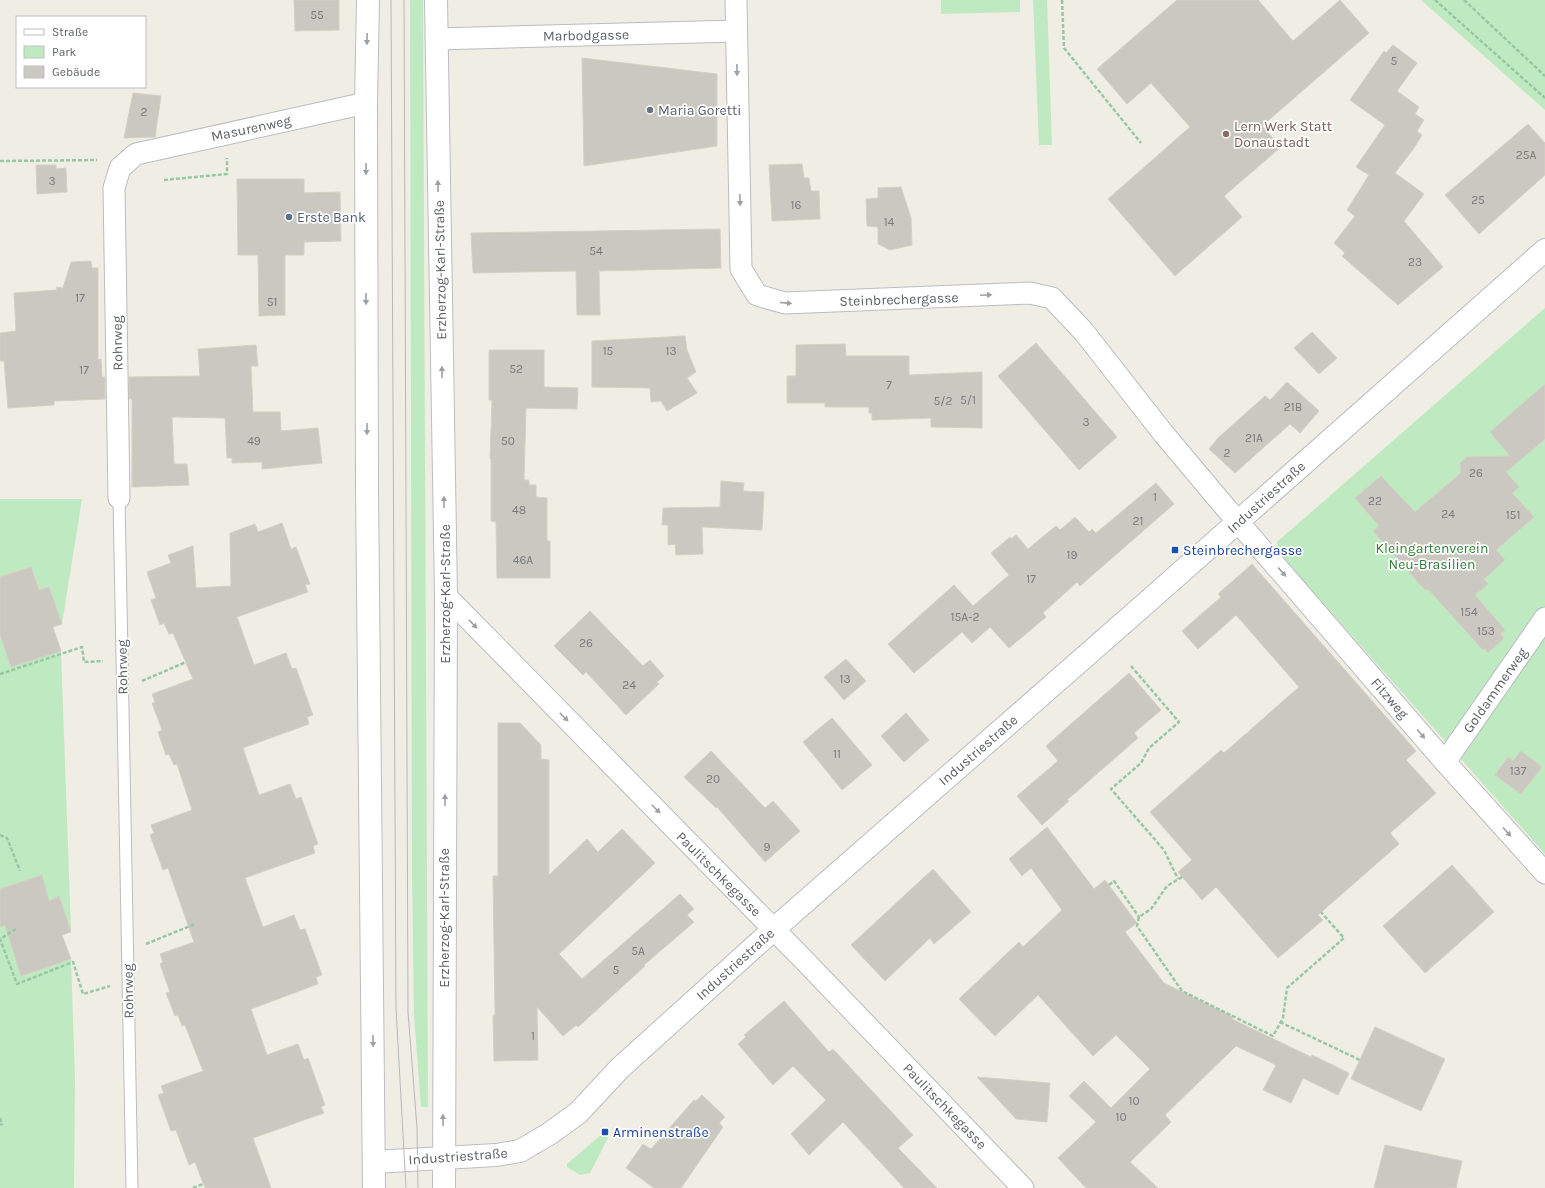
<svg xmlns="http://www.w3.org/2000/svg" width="1545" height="1188" font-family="Karla,sans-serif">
  <rect width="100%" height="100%" fill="#f0eee4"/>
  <!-- green -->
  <g fill="#bfe9c0">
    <polygon points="410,0 423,0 428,1107 421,1107 414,1015 412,875"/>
    <polygon points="941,0 1020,0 1020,12 941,14"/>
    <polygon points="1033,0 1047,0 1052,145 1039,145"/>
    <polygon points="1421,0 1545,0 1545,110"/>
    <polygon points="1545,308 1545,854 1277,551 1277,542"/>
    <polygon points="0,499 82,499 62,624 49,587 39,590 31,567 0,577"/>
    <polygon points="0,634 61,651 71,932 59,897 49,901 0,889"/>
    <polygon points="0,914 13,922 20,939 11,943 21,976 71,959 75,1079 74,1188 0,1188"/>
    <polygon points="602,1134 608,1138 590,1173 580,1175 567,1167 567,1164"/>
  </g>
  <!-- building -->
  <g fill="#cbc8c1" stroke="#d5d0c2">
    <polygon points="294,0 339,0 339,30 295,31"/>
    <polygon points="1177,0 1258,0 1293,41 1340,0 1369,33 1262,126 1281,147 1224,196 1242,217 1175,276 1108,199 1190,127 1151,83 1127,104 1097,69"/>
    <polygon points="1393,45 1417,63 1397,91 1419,107 1415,114 1424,120 1417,131 1422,135 1414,148 1395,173 1424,194 1404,221 1443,267 1398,305 1342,256 1345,253 1334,243 1355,216 1347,210 1369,175 1356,167 1385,125 1350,100 1384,51 1386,53"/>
    <polygon points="582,58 717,74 717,146 584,166"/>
    <polygon points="133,93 161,96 155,137 124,138"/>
    <polygon points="1528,124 1545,143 1545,175 1479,234 1445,195"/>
    <polygon points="802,164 804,178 809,178 811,191 819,191 820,219 772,221 769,165"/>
    <polygon points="36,165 56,165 56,169 66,168 67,192 37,194"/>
    <polygon points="237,179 304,179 304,193 340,192 341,241 304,242 304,255 285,255 285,315 259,316 258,255 238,255"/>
    <polygon points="901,187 911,218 912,245 890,250 878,244 878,227 867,226 866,199 878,198 878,188"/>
    <polygon points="720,229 721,268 599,271 600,315 577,315 576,271 473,273 471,233"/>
    <polygon points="91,261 92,268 98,268 98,360 101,359 102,377 105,377 105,399 54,401 54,405 8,408 4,361 0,361 0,333 16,331 14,293 57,290 56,287 63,288 71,262"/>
    <polygon points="1312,332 1337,358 1319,374 1294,348"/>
    <polygon points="685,336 687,350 696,372 687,378 697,393 667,411 661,401 651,402 650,388 592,387 592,341"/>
    <polygon points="1036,343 1117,437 1079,470 998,376"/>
    <polygon points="845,344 846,356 909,356 909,375 982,372 982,428 931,427 931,418 872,420 872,413 869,413 869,407 825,407 825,403 787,403 787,376 796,376 796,345"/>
    <polygon points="256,345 258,366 251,366 253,412 280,412 281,431 318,428 322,463 262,469 262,462 232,463 232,458 227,458 225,418 172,417 174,464 187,464 189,485 132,487 132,399 129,399 129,377 200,376 198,349"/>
    <polygon points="489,350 544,350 544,387 578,388 577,409 526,408 524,480 529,480 529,485 536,485 536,497 547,498 547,541 550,541 550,578 497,578 496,522 491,521 491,459 490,459 492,400 489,400"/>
    <polygon points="1287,382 1319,411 1300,433 1290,424 1235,473 1209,449 1218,438 1265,396 1270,400"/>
    <polygon points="1545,384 1545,439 1506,472 1519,487 1512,493 1534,517 1496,550 1505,560 1484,579 1488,584 1475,595 1505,630 1500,634 1504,638 1488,653 1485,649 1483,650 1429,590 1424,589 1373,531 1379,526 1355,498 1381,476 1415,512 1461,473 1460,463 1467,457 1510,456 1490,432"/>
    <polygon points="721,481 744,483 743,491 764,492 762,530 702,527 703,554 676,555 675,544 668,545 668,525 662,525 663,508 720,507"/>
    <polygon points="1156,483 1174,504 1080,586 1077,582 1043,613 1046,617 1009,648 990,627 972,643 962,632 914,673 888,644 954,585 973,606 1009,575 991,553 1010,537 1011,539 1016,535 1028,549 1056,526 1060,530 1075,517 1089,532 1092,529 1096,533"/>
    <polygon points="282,523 291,549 296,547 310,584 305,585 308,592 237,617 254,665 286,653 292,669 296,668 313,715 307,717 309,724 243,748 259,795 290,784 296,799 301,797 318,844 313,846 315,853 245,878 263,927 294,915 300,930 305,929 322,975 316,977 318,984 251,1009 267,1055 298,1044 304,1060 308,1058 325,1105 321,1107 324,1113 253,1138 271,1188 205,1188 195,1162 189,1165 176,1130 171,1131 158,1095 164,1093 161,1086 203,1071 185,1025 182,1026 178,1015 175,1016 166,993 170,992 160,964 163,962 160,954 194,942 168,868 163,870 150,835 154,833 151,825 192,810 177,764 174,765 169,754 166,755 158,732 162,730 152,703 155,702 152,694 193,679 173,633 169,634 164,623 160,625 151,600 156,598 147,572 171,563 168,555 193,546 196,588 231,586 230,533 255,524 258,532"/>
    <polygon points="1252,564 1416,751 1406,760 1436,793 1390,833 1399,844 1318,915 1323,920 1278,958 1216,887 1202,900 1178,872 1192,860 1150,812 1221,750 1224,753 1299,687 1236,615 1198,649 1182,631 1221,597 1218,594"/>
    <polygon points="31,567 39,590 49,587 62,624 53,627 61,651 11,667 0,634 0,577"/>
    <polygon points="590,611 643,666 650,660 664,676 657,682 659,684 626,715 586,672 583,675 554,646"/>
    <polygon points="846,659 866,681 844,700 824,677"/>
    <polygon points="1129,673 1161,710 1134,733 1138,738 1067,800 1069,801 1042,825 1017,796 1058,761 1046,746"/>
    <polygon points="906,713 929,740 904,762 881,736"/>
    <polygon points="832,718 872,765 842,790 803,742"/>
    <polygon points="498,723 520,723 541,745 541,759 549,760 549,875 587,839 598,852 622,829 655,863 559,954 582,979 680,894 694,909 687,915 694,922 644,965 645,966 578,1027 576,1025 563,1036 537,1007 538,1060 494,1061 493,1016 495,1015 493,876 498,876"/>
    <polygon points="711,751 765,808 773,801 800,831 765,862 717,807 716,808 684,777"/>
    <polygon points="1521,751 1542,767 1521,794 1495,775 1508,757 1513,761"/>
    <polygon points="1047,827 1094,889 1105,880 1137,923 1125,932 1164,983 1233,1017 1232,1019 1311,1057 1312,1055 1349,1073 1338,1095 1303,1078 1291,1103 1263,1090 1276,1065 1236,1046 1165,1115 1171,1122 1130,1162 1158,1188 1086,1188 1058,1158 1096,1122 1069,1096 1084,1081 1111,1108 1150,1069 1116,1035 1093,1056 1038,995 995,1036 959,999 1019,942 1023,947 1062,910 1031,868 1022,876 1009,859"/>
    <polygon points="1452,865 1494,912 1425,973 1383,926"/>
    <polygon points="933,869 971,912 934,944 930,938 885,981 851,945"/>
    <polygon points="42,875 49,901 59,896 71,932 62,935 71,959 21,976 5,925 0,927 0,889"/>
    <polygon points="784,1001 829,1052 833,1049 913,1135 898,1148 937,1188 904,1188 843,1122 809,1155 791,1134 826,1100 793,1066 773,1085 738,1044 746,1037 744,1035"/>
    <polygon points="1375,1027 1445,1059 1421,1111 1351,1079"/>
    <polygon points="977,1077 1050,1083 1047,1122 1016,1119"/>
    <polygon points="702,1095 725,1117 719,1123 723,1127 681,1188 654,1188 626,1168 643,1144 651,1149 694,1100 696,1101"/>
    <polygon points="1385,1145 1462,1161 1456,1188 1374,1188"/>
  </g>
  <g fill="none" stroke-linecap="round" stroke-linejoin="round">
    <!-- lane casing -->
    <g stroke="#b9bcc1" stroke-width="13">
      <polyline id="lane" points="119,498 132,1188"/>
    </g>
    <!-- street casing -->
    <g stroke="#b9bcc1" stroke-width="23">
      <g id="street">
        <polyline points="736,0 741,269 757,295 785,303 1030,293 1052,298 1084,332 1163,433 1220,501 1445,762 1545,873"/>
        <polyline points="436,39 736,31"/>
        <polyline points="119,498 114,188 120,168 136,154 366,103"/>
        <polyline points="446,596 802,958 1023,1188"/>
        <polyline points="1445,762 1545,618"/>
      </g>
    </g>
    <!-- secondary casing -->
    <g stroke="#babdc3" stroke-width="24">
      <g id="secondary">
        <polyline points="368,0 366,103 367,487 374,1188"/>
        <polyline points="436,0 446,596 444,1188"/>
        <polyline points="374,1162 496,1155 520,1151 549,1134 578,1113 620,1068 774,929 1145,604 1545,250"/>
      </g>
    </g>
    <!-- path -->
    <g stroke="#96c8a6" stroke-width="2.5" stroke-dasharray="4 2" stroke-linecap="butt">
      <polyline points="1062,0 1064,48 1141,143"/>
      <polyline points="1435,0 1545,98"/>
      <polyline points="1464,0 1545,76"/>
      <polyline points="0,161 97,160"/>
      <polyline points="164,180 227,174 227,158"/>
      <polyline points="1131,666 1179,722 1149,748 1141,763 1111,789 1164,850 1178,879"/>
      <polyline points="0,674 82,647 84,662 103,661"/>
      <polyline points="142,681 186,662"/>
      <polyline points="0,835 7,838 20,871"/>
      <polyline points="1182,877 1167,886 1151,909 1139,917 1137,926 1182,991 1273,1036 1283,1018 1287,988 1344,938 1321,912"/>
      <polyline points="1109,885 1114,881 1139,917"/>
      <polyline points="16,929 0,939 17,984 73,962 83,994 110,986"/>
      <polyline points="146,944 195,924"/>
      <polyline points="1280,1022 1360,1060"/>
      <polyline points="0,1118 2,1124 0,1125"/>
      <polyline points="193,1188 203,1184"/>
    </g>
    <!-- lane -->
    <use href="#lane" stroke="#fff" stroke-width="11"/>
    <!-- street -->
    <use href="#street" stroke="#fff" stroke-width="21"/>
    <!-- secondary -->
    <use href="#secondary" stroke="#fff" stroke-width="22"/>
    <!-- tram -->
    <g stroke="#b6b7b7" stroke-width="1">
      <polyline points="391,0 396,1008 406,1188"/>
      <polyline points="404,0 408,1012 417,1128 418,1188"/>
    </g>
  </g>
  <!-- one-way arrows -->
  <defs><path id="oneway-solid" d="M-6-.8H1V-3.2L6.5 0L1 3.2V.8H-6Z"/></defs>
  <g fill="#9da0a3">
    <use href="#oneway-solid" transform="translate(367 39) rotate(91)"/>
    <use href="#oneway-solid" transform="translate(737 70) rotate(89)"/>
    <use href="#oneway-solid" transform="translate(366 169) rotate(90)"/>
    <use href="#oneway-solid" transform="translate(438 186) rotate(-91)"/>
    <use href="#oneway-solid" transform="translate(740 200) rotate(89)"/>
    <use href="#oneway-solid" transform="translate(986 295) rotate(-2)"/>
    <use href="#oneway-solid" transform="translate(366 299) rotate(90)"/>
    <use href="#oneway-solid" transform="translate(786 303) rotate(5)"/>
    <use href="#oneway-solid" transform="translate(442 372) rotate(-91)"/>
    <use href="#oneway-solid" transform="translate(367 429) rotate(90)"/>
    <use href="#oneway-solid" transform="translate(444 502) rotate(-91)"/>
    <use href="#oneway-solid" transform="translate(1282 572) rotate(49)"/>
    <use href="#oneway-solid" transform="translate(473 624) rotate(46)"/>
    <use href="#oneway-solid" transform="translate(564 717) rotate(45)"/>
    <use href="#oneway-solid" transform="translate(1421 734) rotate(49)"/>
    <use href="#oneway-solid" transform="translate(445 800) rotate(-90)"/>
    <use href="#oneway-solid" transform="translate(656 809) rotate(45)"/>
    <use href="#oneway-solid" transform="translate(1507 832) rotate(48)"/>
    <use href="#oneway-solid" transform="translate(373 1041) rotate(89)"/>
    <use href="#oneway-solid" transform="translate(443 1120) rotate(-91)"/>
  </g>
  <!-- markers -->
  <circle fill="#6b7280" stroke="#fff" stroke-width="1.5" cx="650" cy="110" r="4"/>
  <circle fill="#8d6e63" stroke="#fff" stroke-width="1.5" cx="1226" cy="134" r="4"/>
  <circle fill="#5c6f8a" stroke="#fff" stroke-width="1.5" cx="289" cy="217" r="4"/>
  <g fill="#1a4fb4" stroke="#fff" stroke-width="1.5">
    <rect x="1171" y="546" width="8" height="8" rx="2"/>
    <rect x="601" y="1128" width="8" height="8" rx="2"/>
  </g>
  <g text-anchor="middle" stroke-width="3.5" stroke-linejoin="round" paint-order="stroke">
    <!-- number labels -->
    <g font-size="12" fill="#787a7d">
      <text x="317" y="19">55</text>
      <text x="1394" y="65">5</text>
      <text x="144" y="116">2</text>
      <text x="1526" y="159">25A</text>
      <text x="52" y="185">3</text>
      <text x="1478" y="204">25</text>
      <text x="796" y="209">16</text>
      <text x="889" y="226">14</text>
      <text x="596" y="255">54</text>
      <text x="1415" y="266">23</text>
      <text x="80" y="302">17</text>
      <text x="272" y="306">51</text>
      <text x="608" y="355">15</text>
      <text x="671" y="355">13</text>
      <text x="516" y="373">52</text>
      <text x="84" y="374">17</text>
      <text x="889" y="389">7</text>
      <text x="968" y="404">5/1</text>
      <text x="943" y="405">5/2</text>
      <text x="1293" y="411">21B</text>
      <text x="1086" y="426">3</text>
      <text x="1254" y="442">21A</text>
      <text x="254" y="445">49</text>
      <text x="508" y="445">50</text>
      <text x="1227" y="457">2</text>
      <text x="1476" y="477">26</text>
      <text x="1155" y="501">1</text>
      <text x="1375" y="505">22</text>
      <text x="519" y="514">48</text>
      <text x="1448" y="518">24</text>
      <text x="1513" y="519">151</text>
      <text x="1138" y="525">21</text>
      <text x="1072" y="559">19</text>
      <text x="523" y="564">46A</text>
      <text x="1031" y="583">17</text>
      <text x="1469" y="616">154</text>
      <text x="965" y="621">15A-2</text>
      <text x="1486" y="635">153</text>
      <text x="586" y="647">26</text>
      <text x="845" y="683">13</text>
      <text x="629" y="689">24</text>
      <text x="837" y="758">11</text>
      <text x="1518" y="775">137</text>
      <text x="713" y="783">20</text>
      <text x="767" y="851">9</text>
      <text x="638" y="955">5A</text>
      <text x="616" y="974">5</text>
      <text x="533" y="1040">1</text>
      <text x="1134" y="1105">10</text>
      <text x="1121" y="1121">10</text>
    </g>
    <!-- street labels -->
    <g font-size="14" fill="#5c6066" stroke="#fff">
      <text transform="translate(586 35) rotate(-1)" y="5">Marbodgasse</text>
      <text transform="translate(251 128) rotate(-12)" y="5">Masurenweg</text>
      <text transform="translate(440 270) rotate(-91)" y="5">Erzherzog-Karl-Straße</text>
      <text transform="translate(899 299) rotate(-2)" y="5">Steinbrechergasse</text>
      <text transform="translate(117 343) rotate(-91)" y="5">Rohrweg</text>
      <text transform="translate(1266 497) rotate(-42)" y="5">Industriestraße</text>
      <text transform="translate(445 594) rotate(-90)" y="5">Erzherzog-Karl-Straße</text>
      <text transform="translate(122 667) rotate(-91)" y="5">Rohrweg</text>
      <text transform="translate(1495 690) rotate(-55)" y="5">Goldammerweg</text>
      <text transform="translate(1390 698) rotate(49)" y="5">Fitzweg</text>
      <text transform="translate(978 750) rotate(-41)" y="5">Industriestraße</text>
      <text transform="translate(719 874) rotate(45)" y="5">Paulitschkegasse</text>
      <text transform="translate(444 918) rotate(-90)" y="5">Erzherzog-Karl-Straße</text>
      <text transform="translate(735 964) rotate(-42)" y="5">Industriestraße</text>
      <text transform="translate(128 991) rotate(-91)" y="5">Rohrweg</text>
      <text transform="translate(945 1106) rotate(46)" y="5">Paulitschkegasse</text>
      <text transform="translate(458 1156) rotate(-4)" y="5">Industriestraße</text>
    </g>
    <!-- worship labels -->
    <g font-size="14" fill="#5b616d" stroke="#fff" text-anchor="start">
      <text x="658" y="115">Maria Goretti</text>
    </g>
    <!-- education labels -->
    <g font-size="14" fill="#785e54" stroke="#fff" text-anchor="start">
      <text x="1234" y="131">Lern Werk Statt<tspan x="1234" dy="16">Donaustadt</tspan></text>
    </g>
    <!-- service labels -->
    <g font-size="14" fill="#4e5e75" stroke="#fff" text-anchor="start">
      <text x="297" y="222">Erste Bank</text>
    </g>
    <!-- park labels -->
    <g font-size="14" fill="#2e8335" stroke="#fff">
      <text x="1432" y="553">Kleingartenverein<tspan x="1432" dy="16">Neu-Brasilien</tspan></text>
    </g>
    <!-- transit labels -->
    <g font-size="14" fill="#164399" stroke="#fff" text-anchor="start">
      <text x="1183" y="555">Steinbrechergasse</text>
      <text x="613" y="1137">Arminenstraße</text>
    </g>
  </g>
  <!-- legend -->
  <rect x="16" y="16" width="130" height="72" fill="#ffffff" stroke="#bebfc2"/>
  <rect x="24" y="29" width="20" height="6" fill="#ffffff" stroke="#bebfc2"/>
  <text x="52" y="36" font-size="12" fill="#5c6066">Straße</text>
  <rect x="24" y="46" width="20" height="12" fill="#bfe9c0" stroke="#bebfc2"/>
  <text x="52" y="56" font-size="12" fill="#5c6066">Park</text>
  <rect x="24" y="66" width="20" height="12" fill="#cbc8c1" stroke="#bebfc2"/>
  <text x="52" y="76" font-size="12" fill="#5c6066">Gebäude</text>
</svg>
